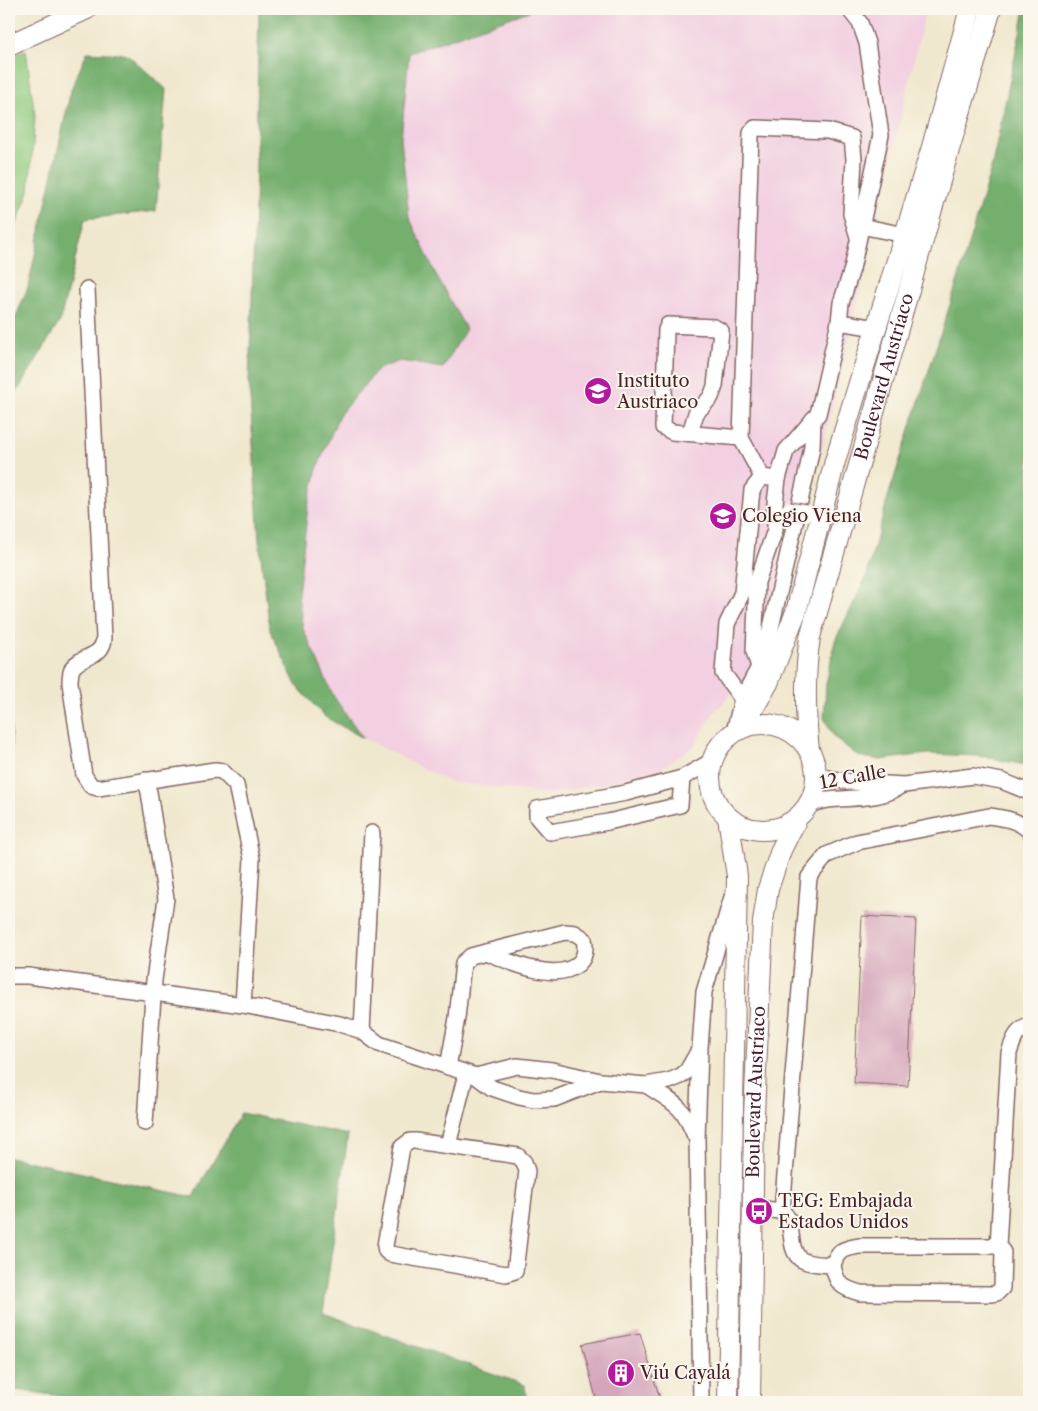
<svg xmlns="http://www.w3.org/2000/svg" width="1038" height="1411" font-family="'Libre Caslon Text',serif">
  <rect width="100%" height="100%" fill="#fbf7ec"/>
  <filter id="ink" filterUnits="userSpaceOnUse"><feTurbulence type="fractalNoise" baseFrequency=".02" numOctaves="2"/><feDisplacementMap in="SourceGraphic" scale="10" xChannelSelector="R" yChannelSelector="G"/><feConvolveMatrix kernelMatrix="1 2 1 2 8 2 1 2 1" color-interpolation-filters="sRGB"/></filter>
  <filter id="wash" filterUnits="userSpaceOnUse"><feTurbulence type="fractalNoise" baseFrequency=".0096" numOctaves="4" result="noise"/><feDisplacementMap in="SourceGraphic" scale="20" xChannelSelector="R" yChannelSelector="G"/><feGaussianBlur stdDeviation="1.12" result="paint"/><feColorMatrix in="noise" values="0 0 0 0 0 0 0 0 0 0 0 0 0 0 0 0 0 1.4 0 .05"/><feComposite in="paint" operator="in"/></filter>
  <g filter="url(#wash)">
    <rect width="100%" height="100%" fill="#f0e8ce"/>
    <!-- built -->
    <polygon fill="#f2cfe1" points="535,9 926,9 828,427 774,614 744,680 712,715 694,746 653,774 548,794 449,782 363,738 334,697 322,672 303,629 298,595 308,506 317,469 339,415 378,369 400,361 443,368 466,329 437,277 409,217 401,139 409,53"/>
    <!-- green -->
    <polygon fill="#90cb7f" stroke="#6d7555" points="26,50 35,117 29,191 9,243 9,55"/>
    <!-- forest -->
    <g fill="#74af6e" stroke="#5f674c">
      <polygon points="259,9 535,9 409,53 401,139 409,217 437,277 466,329 443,368 400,361 378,369 339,415 317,469 308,506 298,595 303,629 334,697 363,738 325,717 296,685 270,630 259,541 249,381 255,210"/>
      <polygon points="1025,9 1029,9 1029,768 1025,765 980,756 927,754 880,760 858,756 834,737 824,718 826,684 835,641 866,578 888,497 956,286 992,165"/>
      <polygon points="87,52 127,54 166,89 156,211 85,219 60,321 9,405 9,334 28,287 71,90"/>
      <polygon points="9,560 11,750 9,752"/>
      <polygon points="241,1113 348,1135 323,1313 525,1385 527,1402 104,1402 9,1389 9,1157 193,1197"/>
    </g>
    <g id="blocks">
      <!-- building -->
      <g fill="#d5a6bb">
        <polygon points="862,916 916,919 908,1086 854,1083"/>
        <polygon points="640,1333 661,1402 597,1402 582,1344"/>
      </g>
    </g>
  </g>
  <g filter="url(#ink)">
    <use href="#blocks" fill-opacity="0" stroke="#846564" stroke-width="1"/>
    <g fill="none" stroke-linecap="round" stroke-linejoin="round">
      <!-- minor casing -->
      <g stroke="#846564" stroke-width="18">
        <g id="minor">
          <polyline points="861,226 905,235"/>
          <path d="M87,289l17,349c-1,20 -22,17 -31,29 -3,5 -3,11 -3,16l14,92 7,11 7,2 117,-18 7,1 14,14 16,74 -9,146"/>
          <polyline points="839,322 876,328"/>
          <polyline points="690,433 696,413 711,397 715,386 721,331 714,327 668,325 666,330 663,427 672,432 741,438"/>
          <polyline points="778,479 762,477 741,438 751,133 755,128 828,131 852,138 854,159 851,214 858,237"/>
          <polyline points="759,667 754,651 757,582 775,530 775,503 778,479 786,451 818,414 839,322 841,303 852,269 881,135 867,43 860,23 849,9"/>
          <polyline points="742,699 759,667 770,632 809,462 812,447 813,419"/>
          <polyline points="734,732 742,699 723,673 727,624 742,593 752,490 762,477"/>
          <polyline points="816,776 851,782 904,785 973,776 1002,781 1029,792"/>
          <polyline points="682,778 680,805 608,822 550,832 537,817 537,809 626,793 682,778 712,761"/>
          <path d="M808,805c7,-2 13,-4 20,-5 23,-3 51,0 71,-13"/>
          <path d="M565,932l10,1 9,6c2,9 2,18 -6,25 -22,19 -69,-2 -92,-12z"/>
          <polyline points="9,976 28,976 243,1005 340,1024 362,1031 379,1044 476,1076 492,1088 519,1097 534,1100 554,1099 600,1081"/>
          <polyline points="362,1031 372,833"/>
          <polyline points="448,1067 457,1018 463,963 471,956 486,952"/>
          <polyline points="476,1076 517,1066 552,1070 600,1081 646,1085 669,1081 681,1076 687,1071 699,1050"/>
          <path d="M646,1085c28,18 36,19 49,51"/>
          <polyline points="145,1123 154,980 166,899 149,792 145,780"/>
          <polygon points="410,1141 415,1141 518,1156 524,1162 527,1171 515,1271 506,1274 390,1254 386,1251 385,1246 402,1147"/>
          <polyline points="448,1145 466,1074"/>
          <path d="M765,1209c5,1 11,1 16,3 16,6 4,38 21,48 9,5 21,4 31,5 5,-16 11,-16 26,-19h139l5,6 -1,36 -5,5 -5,1 -132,-1c-18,-5 -24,-9 -27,-28"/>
          <path d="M782,1212l27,-335 18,-22 30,-13 132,-26c15,2 30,4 40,15"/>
          <path d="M998,1246l11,-193c4,-12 7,-23 20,-27"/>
          <polyline points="701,1402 697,1139 700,1048 704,992 732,897"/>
        </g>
      </g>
      <!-- major casing -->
      <g stroke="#846564" stroke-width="22">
        <g id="major">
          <polyline points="9,45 87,9"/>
          <circle cx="763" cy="777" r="53"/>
          <polyline points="742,728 768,683 796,612 835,461 932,147 970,9"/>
          <path id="s1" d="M809,750c-4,-38 -5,-74 1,-113l138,-484 43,-144"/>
          <polyline points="728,817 737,876 728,1402"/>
          <path id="s2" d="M750,1402l4,-288 9,-192 5,-33 13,-39 16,-32"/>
        </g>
      </g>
      <!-- minor -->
      <use href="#minor" stroke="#fff" stroke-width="15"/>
      <!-- major -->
      <use href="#major" stroke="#fff" stroke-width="20"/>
      <!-- minor-bridge casing -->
      <g stroke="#846564" stroke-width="18" stroke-linecap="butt">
        <polyline id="minor-bridge" points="789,510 806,513"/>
      </g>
      <!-- minor-bridge -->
      <use href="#minor-bridge" stroke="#fff" stroke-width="15"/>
    </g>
  </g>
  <!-- icons -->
  <defs>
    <g id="school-disc" transform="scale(1.4375)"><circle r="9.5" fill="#b5179e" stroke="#fbf7ec"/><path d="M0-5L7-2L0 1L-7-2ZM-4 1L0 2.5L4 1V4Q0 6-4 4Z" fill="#fff"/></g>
    <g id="bus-disc" transform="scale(1.4375)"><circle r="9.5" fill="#b5179e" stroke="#fbf7ec"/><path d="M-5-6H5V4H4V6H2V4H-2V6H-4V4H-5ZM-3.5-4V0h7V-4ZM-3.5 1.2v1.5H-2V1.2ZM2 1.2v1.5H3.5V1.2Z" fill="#fff"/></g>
    <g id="building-disc" transform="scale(1.4375)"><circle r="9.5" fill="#b5179e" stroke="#fbf7ec"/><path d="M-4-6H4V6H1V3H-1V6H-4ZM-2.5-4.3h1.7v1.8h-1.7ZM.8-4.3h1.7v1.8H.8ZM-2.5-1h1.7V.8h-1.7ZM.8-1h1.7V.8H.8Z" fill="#fff"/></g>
  </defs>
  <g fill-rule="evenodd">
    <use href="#school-disc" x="598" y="391"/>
    <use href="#school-disc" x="723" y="516"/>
    <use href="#bus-disc" x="759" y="1211"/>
    <use href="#building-disc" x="621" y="1373"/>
  </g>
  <g text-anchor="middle" stroke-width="4" stroke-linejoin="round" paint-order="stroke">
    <!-- street labels -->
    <g font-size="18" fill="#4a1f2b" stroke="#fbf7ec">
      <text dy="6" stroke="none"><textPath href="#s1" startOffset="384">Boulevard Austríaco</textPath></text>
      <text transform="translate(853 777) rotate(-10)" y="6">12 Calle</text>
      <text dy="6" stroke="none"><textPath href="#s2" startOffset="310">Boulevard Austríaco</textPath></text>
    </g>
    <!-- poi labels -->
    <g font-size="18" fill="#4a1f2b" stroke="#fbf7ec" text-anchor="start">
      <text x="617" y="387">Instituto<tspan x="617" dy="21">Austriaco</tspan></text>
      <text x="742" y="522">Colegio Viena</text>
      <text x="778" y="1207">TEG: Embajada<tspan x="778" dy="21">Estados Unidos</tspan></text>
      <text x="640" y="1379">Viú Cayalá</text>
    </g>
  </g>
  <!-- margin -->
  <rect width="1038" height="1411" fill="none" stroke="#fbf7ec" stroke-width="30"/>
</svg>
